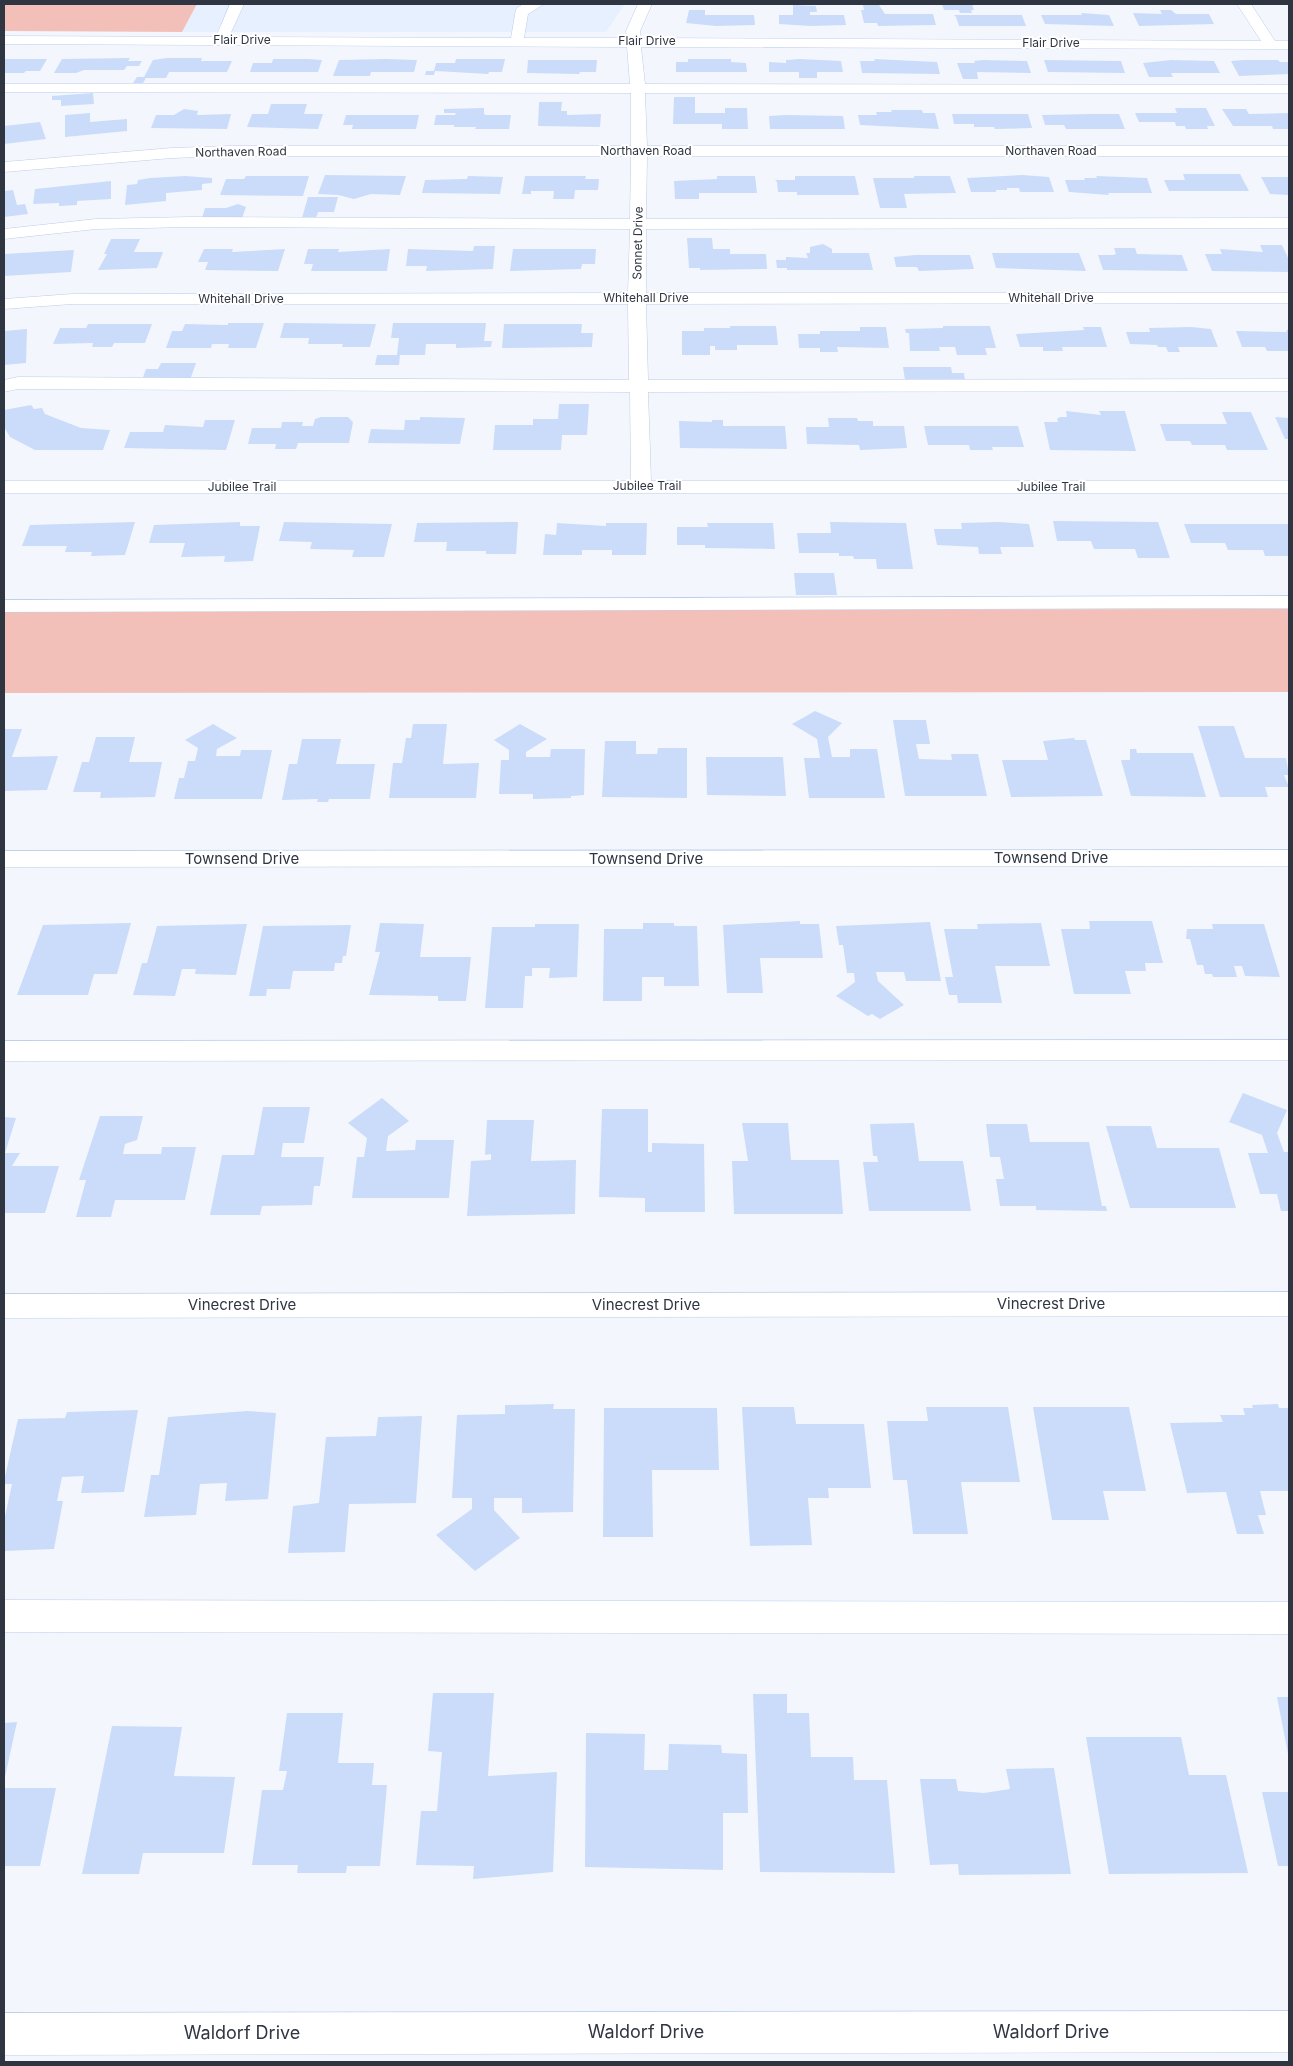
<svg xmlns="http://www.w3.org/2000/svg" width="1293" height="2066" font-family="Inter,sans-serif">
  <rect width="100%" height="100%" fill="#f3f7fd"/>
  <!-- built -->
  <polygon fill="#e7f0ff" points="197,4 625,4 606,32 182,32"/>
  <!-- green -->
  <g fill="#f3c0b9">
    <polygon points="4,4 197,4 182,32 4,31"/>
    <polygon points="1289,609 1289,692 4,693 4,610"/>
  </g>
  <!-- building -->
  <g fill="#cadcfa">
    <polygon points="942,4 972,4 974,10 971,10 972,13 960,13 959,10 944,10"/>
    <polygon points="793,5 816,6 817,12 810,12 810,15 844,15 846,25 810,26 779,24 779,15 793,15"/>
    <polygon points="863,5 879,5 885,14 933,14 936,25 878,26 877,23 864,23 861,10 864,10"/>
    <polygon points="689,10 705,10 705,15 754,15 755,25 716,26 686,23"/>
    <polygon points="1160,10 1171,10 1176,14 1209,14 1214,24 1139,26 1133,13 1162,14"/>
    <polygon points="1081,13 1109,15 1114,26 1045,24 1041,15 1082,15"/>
    <polygon points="954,15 1022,15 1026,26 959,26 956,17"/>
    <polygon points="130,58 128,61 142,61 139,66 127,66 124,70 84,70 76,73 54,73 62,59"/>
    <polygon points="167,58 202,58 201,61 232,61 227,72 169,72 166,78 146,78 143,83 133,83 137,77 144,77 153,60"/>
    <polygon points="4,59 47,59 40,71 26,71 24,73 4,73"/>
    <polygon points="273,59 308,59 322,60 318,72 250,72 253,63 272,63"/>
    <polygon points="386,59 417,60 414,72 371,72 370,76 333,76 339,60"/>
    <polygon points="456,59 505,59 502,72 489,72 488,74 435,71 434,75 425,75 426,71 434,71 436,63 455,63"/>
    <polygon points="688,59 731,59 731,62 746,63 747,72 676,72 676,62 688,62"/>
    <polygon points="800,59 841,61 843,72 817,72 817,78 799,78 799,72 769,72 769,62 786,63 786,60"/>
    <polygon points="874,59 937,62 940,74 862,73 860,61 875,61"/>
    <polygon points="528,60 597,60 596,72 580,72 579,74 527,73"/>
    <polygon points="983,60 1027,61 1031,73 977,72 978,79 963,79 957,63 975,63 974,61"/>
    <polygon points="1044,60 1121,61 1125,73 1048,72"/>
    <polygon points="1171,60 1214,61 1220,73 1171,73 1173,77 1149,77 1143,63"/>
    <polygon points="1244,60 1278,60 1280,62 1289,62 1289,74 1239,76 1231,61"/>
    <polygon points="93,93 94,104 61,106 61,100 52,100 52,96"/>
    <polygon points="674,97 695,97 695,113 725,113 725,108 747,108 748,129 722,129 722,124 673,124"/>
    <polygon points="539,102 562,102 561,111 567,111 567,115 601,114 600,127 538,126"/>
    <polygon points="271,104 307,104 304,114 323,114 318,129 247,127 252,114 268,114"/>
    <polygon points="484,108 484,114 486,115 511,115 509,129 475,129 476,127 454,127 454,125 434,125 436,115 455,115 456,113 444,113 444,109"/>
    <polygon points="1175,108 1206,108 1215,126 1207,126 1208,129 1186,129 1185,126 1176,126 1175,122 1139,122 1135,113 1177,113"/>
    <polygon points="184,109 198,111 197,115 231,114 227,129 151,128 156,115 174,115"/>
    <polygon points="1222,109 1246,109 1249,114 1289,113 1289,129 1273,129 1272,126 1233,126"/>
    <polygon points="891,110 922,110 923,113 935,113 939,129 860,125 858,115 877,115 876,112 892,112"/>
    <polygon points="90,113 90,122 127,119 127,131 65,137 65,115"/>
    <polygon points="952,114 1028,114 1032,128 995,129 994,127 974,127 974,124 954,124"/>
    <polygon points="1090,114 1119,114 1125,129 1066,129 1064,125 1045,125 1042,115"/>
    <polygon points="346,115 419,115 416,129 352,129 353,125 343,125"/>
    <polygon points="786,115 843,116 845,129 770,129 769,116"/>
    <polygon points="40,122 46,139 4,144 4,126"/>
    <polygon points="1183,174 1240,174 1249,191 1169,191 1164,180 1185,180"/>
    <polygon points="325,175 406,176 400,195 371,194 354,199 338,195 318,194"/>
    <polygon points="1022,175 1049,177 1054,192 1020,192 1019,188 1007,188 1007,190 996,190 996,192 971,192 967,178"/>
    <polygon points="185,176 212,178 212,183 202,184 202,190 166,193 166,201 125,205 127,185 137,184 138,180 150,178"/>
    <polygon points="246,176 309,176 303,196 220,195 226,179 244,179"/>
    <polygon points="468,176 503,177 500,194 422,193 425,180 467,179"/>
    <polygon points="525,176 586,176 585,179 599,179 598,190 575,190 574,199 553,199 554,191 531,191 531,194 522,194"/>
    <polygon points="717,176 755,176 757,193 699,193 699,199 675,199 674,181 717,179"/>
    <polygon points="795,176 855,176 859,195 797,195 797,192 778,192 777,182 775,180 795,180"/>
    <polygon points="914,176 950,176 956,193 904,194 907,208 880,208 873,178 914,178"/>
    <polygon points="1096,176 1147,178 1152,193 1108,193 1109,195 1069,192 1065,180 1085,180 1084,178 1097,178"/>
    <polygon points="1261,177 1289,177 1289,195 1270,194"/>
    <polygon points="111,181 111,199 77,201 77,205 59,206 59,203 33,204 35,189"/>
    <polygon points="13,190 17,205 25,204 28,214 4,217 4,191"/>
    <polygon points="308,197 338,197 334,212 318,212 316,218 302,218"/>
    <polygon points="238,204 246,207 242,218 202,218 205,208 226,208"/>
    <polygon points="687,238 712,238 713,249 730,249 730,254 766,254 767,269 700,270 700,268 689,268"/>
    <polygon points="111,239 140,239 134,252 163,252 157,268 98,270 107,254 104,254"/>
    <polygon points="823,244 832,249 832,253 869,253 873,270 787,270 787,268 777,268 776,260 786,260 786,257 808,258 806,253 810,253 810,247"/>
    <polygon points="1260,245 1282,245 1289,260 1289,272 1212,271 1205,254 1222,254 1220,249 1263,252"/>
    <polygon points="474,246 495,246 493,269 426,271 427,266 406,266 408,249 473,251"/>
    <polygon points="1114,248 1135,248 1137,254 1182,255 1188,271 1103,270 1098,255 1113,255 1116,254"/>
    <polygon points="204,249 233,249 232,252 285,249 278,271 205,270 208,262 198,262"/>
    <polygon points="308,249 339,249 338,252 390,249 387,271 311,271 313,264 304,264"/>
    <polygon points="513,249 596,249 595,264 582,264 581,269 510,271"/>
    <polygon points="74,250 71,272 4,276 4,254"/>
    <polygon points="992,253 1079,253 1086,271 996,268"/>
    <polygon points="915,255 970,255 974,269 919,271 917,267 896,267 894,257"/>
    <polygon points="228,323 264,323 256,348 228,348 229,344 212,344 211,348 166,348 172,331 182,331 185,324 228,325"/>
    <polygon points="284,323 376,324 370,347 342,347 343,344 308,344 309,338 280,338"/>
    <polygon points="393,323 486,323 484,341 492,341 491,347 456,348 456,344 426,344 425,355 400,355 399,365 375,365 377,355 397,355 399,338 391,338"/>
    <polygon points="88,324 152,324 145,343 114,343 112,347 92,347 93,343 53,344 60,328 86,328"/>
    <polygon points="504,324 582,324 581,333 593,333 592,347 502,348"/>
    <polygon points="730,326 776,326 778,345 737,345 737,350 715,350 715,346 710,346 710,355 682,355 682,331 704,331 704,328 730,328"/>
    <polygon points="943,326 990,326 996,348 985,348 987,355 957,355 955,347 939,347 940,351 910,351 909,333 906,333 905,329 943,328"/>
    <polygon points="860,327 886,327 889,348 837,347 838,352 820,352 820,348 799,348 798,334 820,334 820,331 860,331"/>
    <polygon points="1083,327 1101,327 1107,347 1062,347 1063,351 1043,351 1043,347 1020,347 1016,334 1084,330"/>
    <polygon points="1191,327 1211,329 1218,347 1178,347 1180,352 1168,352 1166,347 1158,347 1157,345 1130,344 1126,332 1150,332 1149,328"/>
    <polygon points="27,329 26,363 4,365 4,331"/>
    <polygon points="1286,330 1289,330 1289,351 1267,351 1265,347 1242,347 1236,331 1287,332"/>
    <polygon points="161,363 196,363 190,380 142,380 146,369 158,369"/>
    <polygon points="903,367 951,367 952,373 964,373 965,380 905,380"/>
    <polygon points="559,404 589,404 587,435 562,435 561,450 493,450 495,425 533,425 533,419 558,419"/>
    <polygon points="31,405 34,409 42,408 45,414 81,428 110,430 103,450 35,450 10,437 4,427 4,410"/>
    <polygon points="1066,411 1101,415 1099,411 1125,411 1136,451 1050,450 1044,422 1058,422 1057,419 1060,417 1067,417"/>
    <polygon points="1222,412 1251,412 1268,450 1227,450 1225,445 1192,445 1190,441 1166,441 1160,424 1227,424"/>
    <polygon points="321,417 348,417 353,422 349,443 298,443 296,449 275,449 276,444 248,444 252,428 281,428 282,422 303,422 302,426 313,426 315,419"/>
    <polygon points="420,417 465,418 460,444 368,443 371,429 404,430 405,420 420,420"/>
    <polygon points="1275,417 1289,418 1289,439 1285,439"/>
    <polygon points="828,418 857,418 858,421 873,421 873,426 904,426 907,448 860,450 859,445 807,444 806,427 829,427"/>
    <polygon points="205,420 235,420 226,450 124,448 130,432 163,432 165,425 203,427"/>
    <polygon points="712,420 723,420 723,426 785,426 787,449 680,448 679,421 712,422"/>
    <polygon points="924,426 1018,426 1024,447 992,447 993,450 970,450 969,445 928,445"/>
    <polygon points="1053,521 1158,522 1170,558 1138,558 1135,549 1094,549 1091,541 1057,541"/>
    <polygon points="135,522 125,555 91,556 92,552 65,552 67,546 22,546 30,525"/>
    <polygon points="240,522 240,526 260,526 253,561 224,562 225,556 181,557 185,543 149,543 154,525"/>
    <polygon points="284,522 392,524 384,557 352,557 354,550 310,549 312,542 279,541"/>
    <polygon points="518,522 516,554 486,554 486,551 446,551 447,542 414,542 417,523"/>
    <polygon points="830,522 906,523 913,569 877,569 876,559 854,559 853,556 839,556 839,553 799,553 797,533 831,533"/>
    <polygon points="998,522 1029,524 1034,547 1000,547 1002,554 979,554 978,547 937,545 934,529 962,529 961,523"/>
    <polygon points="557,523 606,526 606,523 647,523 646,555 612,555 612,550 582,550 582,555 543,555 545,534 556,535"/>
    <polygon points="707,523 773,523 775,549 705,548 705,545 677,545 677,527 708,527"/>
    <polygon points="1184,524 1289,524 1289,556 1265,556 1263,550 1228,550 1225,543 1191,543"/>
    <polygon points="794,573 834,573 837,595 796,595"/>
    <polygon points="815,711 842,723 828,737 832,757 850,757 850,749 877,749 885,798 809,798 804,758 820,758 817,739 792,724"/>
    <polygon points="893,720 926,720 930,744 916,744 919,759 952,760 951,754 978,754 987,796 905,796"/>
    <polygon points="213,724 237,738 217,749 216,756 240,756 241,750 272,750 262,799 174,799 179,778 184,778 188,761 195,761 198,748 185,740"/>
    <polygon points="413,724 447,724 443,764 479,763 476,798 389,798 393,763 402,763 406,738 411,738"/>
    <polygon points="520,724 547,739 526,752 526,757 550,757 551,749 585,749 584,795 571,796 571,798 533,799 533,794 499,794 501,760 509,760 509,750 494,740"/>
    <polygon points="1198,726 1234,726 1245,758 1286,758 1289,775 1284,775 1289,787 1265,787 1268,797 1220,797"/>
    <polygon points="4,729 22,729 12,757 58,756 47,790 4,791"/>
    <polygon points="96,737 135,737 129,762 162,762 155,797 100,798 101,792 73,792 82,762 89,762"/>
    <polygon points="1074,738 1075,740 1086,740 1103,796 1011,797 1002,760 1048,760 1043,741"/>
    <polygon points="302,739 341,739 336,764 375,764 370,799 329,799 328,802 317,802 318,799 282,800 289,764 297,764"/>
    <polygon points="605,741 636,741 636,754 657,754 658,748 687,748 687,798 602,797"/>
    <polygon points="1130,749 1136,749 1137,753 1193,753 1206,797 1131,796 1121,760 1130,760"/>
    <polygon points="706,757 783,757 786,796 707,795"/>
    <polygon points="800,921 800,924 819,924 823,958 760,958 763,993 727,993 723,925"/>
    <polygon points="1089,921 1152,921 1163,963 1145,963 1146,971 1125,971 1131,994 1074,994 1061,929 1090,929"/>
    <polygon points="930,922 941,981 906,981 904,972 876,972 878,981 904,1005 880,1019 872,1014 868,1016 836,996 855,982 854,973 847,973 843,945 839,945 836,926"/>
    <polygon points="131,923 117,974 94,974 88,995 17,995 43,925"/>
    <polygon points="380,923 424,924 420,957 471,957 466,1001 438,1001 438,996 369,995 380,952 375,952"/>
    <polygon points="643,923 674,923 674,926 697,926 699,986 664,986 664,977 642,977 642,1001 603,1001 604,929 643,929"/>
    <polygon points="1041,923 1050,966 995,966 1002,1003 958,1003 957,995 949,995 945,977 953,977 944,929 978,929 977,924"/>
    <polygon points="247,924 236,975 195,974 196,969 182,969 175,996 133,995 142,963 147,963 157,926"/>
    <polygon points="535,924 579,924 577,977 549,978 550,968 532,968 532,976 525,976 523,1008 485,1008 492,927 535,927"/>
    <polygon points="1212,924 1264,924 1280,977 1245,976 1242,966 1234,966 1237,977 1213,977 1212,974 1205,974 1203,965 1197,965 1190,939 1186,939 1187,929 1213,929"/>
    <polygon points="351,925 346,956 343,956 342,963 335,963 334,971 293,971 290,989 267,989 266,996 249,996 263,926"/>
    <polygon points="1243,1093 1287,1110 1277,1133 1284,1152 1289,1152 1289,1211 1281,1211 1277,1194 1260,1194 1248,1153 1268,1153 1262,1135 1229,1122"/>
    <polygon points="382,1098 409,1121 388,1136 386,1151 415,1150 416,1140 454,1140 449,1198 352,1198 357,1157 364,1157 367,1138 348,1123"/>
    <polygon points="263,1107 310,1107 304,1143 283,1143 281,1157 324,1157 320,1186 314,1186 312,1205 262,1206 260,1215 210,1215 222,1155 254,1155"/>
    <polygon points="602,1109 648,1109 648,1152 652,1152 652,1143 704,1144 705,1212 645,1212 645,1198 599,1197"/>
    <polygon points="100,1116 143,1116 137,1140 125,1144 123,1154 161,1154 162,1147 196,1147 185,1200 115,1200 111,1217 76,1217 86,1180 79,1180"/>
    <polygon points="4,1117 16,1118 5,1153 20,1153 12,1166 59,1166 45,1213 4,1213"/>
    <polygon points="487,1120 534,1120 531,1161 576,1160 575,1214 467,1216 471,1161 491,1160 491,1154 485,1155"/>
    <polygon points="742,1123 788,1123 791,1160 839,1160 843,1214 734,1214 732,1161 748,1161"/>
    <polygon points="914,1123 919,1161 963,1161 971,1211 869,1211 863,1162 878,1162 877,1156 873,1156 870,1124"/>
    <polygon points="986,1124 1027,1124 1030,1142 1089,1142 1102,1206 1106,1206 1107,1211 1036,1210 1036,1206 1000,1206 996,1179 1004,1179 1000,1157 990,1157"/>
    <polygon points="1106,1126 1151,1126 1157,1148 1219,1148 1236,1208 1130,1208"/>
    <polygon points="554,1404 553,1409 575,1409 573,1512 522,1513 522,1498 494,1498 494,1510 520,1538 475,1571 436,1535 472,1509 472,1498 452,1498 457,1415 505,1414 505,1405"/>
    <polygon points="1278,1404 1279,1408 1289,1408 1289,1491 1260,1491 1266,1515 1258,1515 1264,1534 1237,1534 1226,1492 1187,1493 1170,1423 1223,1422 1220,1415 1245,1415 1243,1408 1253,1408 1252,1405"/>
    <polygon points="742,1407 794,1407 796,1424 864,1424 871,1488 828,1488 829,1498 808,1498 812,1545 750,1546"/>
    <polygon points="926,1407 1008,1407 1020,1482 961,1482 968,1534 913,1534 907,1480 893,1480 887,1421 928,1421"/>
    <polygon points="1033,1407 1129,1407 1146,1491 1103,1491 1109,1520 1052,1520"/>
    <polygon points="604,1408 717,1408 719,1470 652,1470 653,1537 603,1537"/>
    <polygon points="138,1410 124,1492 81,1493 84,1476 62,1477 57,1501 63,1501 54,1549 4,1551 4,1521 12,1484 4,1484 4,1481 18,1419 65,1418 67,1412"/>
    <polygon points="247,1411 276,1413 268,1499 225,1501 227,1483 200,1484 196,1515 144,1517 151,1475 159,1475 168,1417"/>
    <polygon points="422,1416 416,1503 349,1504 345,1552 288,1553 293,1506 319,1503 326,1437 376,1436 378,1417"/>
    <polygon points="433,1693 494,1693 488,1776 557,1772 553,1872 473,1879 474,1866 416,1865 421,1811 437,1811 442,1752 428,1751"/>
    <polygon points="753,1694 787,1694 787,1713 809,1713 811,1757 853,1757 854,1780 887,1780 895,1873 760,1872"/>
    <polygon points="1277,1697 1289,1697 1289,1754 1288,1754"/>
    <polygon points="287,1713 343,1713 338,1763 374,1763 372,1785 387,1785 380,1866 347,1866 346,1873 297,1873 298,1865 252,1865 262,1790 283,1790 287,1771 279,1771"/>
    <polygon points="17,1722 5,1777 4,1777 4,1723"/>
    <polygon points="112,1726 182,1727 174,1776 235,1777 224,1853 143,1853 139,1874 82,1874"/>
    <polygon points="586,1733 645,1734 644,1770 668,1770 669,1744 721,1745 722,1753 747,1754 748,1813 723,1813 723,1870 585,1867"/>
    <polygon points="1086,1737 1181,1737 1189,1775 1226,1775 1248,1873 1109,1874"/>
    <polygon points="1054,1768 1071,1874 959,1875 958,1864 930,1865 920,1779 956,1779 958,1791 984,1793 1010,1789 1006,1769"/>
    <polygon points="4,1788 56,1788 40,1866 4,1866"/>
    <polygon points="1262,1792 1289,1792 1289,1866 1278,1866"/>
  </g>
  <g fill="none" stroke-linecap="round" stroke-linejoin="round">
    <!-- minor casing -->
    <g stroke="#bccdeb" stroke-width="1">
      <g id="minor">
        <polygon points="230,4 244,4 229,37 511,38 516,9 523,4 544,4 528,14 524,38 627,38 626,31 638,4 652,4 640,31 641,38 1261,41 1237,4 1251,4 1275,41 1289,41 1289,49 641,47 645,84 1289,85 1289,93 645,93 647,146 1289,146 1289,156 647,156 646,219 1289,218 1289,228 646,229 646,293 1289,293 1289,303 646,304 648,380 1289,379 1289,391 648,392 651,481 1289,481 1289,493 4,493 4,481 631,481 630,392 18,389 4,392 4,380 18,377 629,380 628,304 72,304 4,309 4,299 72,294 628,293 630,229 191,227 96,229 4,239 4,229 96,219 191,217 630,219 631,156 230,156 172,158 4,172 4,162 172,148 230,146 631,146 631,93 4,92 4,84 630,84 627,47 4,44 4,36 216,37"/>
        <polygon points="1289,596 1289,608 4,612 4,600"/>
        <polygon points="1289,850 1289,866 4,867 4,851"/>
        <polygon points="1289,1040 1289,1060 4,1061 4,1041"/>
        <polygon points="1289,1292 1289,1316 4,1318 4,1294"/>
        <polygon points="4,1600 1289,1602 1289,1634 4,1632"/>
        <polygon points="1289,2011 1289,2052 4,2055 4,2013"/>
      </g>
    </g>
    <!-- minor -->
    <use href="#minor" fill="#fff" fill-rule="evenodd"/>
  </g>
  <g text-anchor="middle" stroke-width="4" stroke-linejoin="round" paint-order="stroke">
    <!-- far-street labels -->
    <g font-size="12" fill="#2f3642" stroke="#fff">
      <text x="242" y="44">Flair Drive</text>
      <text x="647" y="45">Flair Drive</text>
      <text x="1051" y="47">Flair Drive</text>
      <text x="646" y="155">Northaven Road</text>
      <text x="1051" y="155">Northaven Road</text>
      <text transform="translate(241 152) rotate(-1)" y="4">Northaven Road</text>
      <text transform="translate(638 243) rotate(-89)" y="4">Sonnet Drive</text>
      <text x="646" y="302">Whitehall Drive</text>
      <text x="1051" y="302">Whitehall Drive</text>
      <text x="241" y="303">Whitehall Drive</text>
      <text x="647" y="490">Jubilee Trail</text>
      <text x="242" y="491">Jubilee Trail</text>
      <text x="1051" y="491">Jubilee Trail</text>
    </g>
    <!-- street labels -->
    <g font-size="15" fill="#2f3642" stroke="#fff">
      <text x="1051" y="863">Townsend Drive</text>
      <text x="242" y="864">Townsend Drive</text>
      <text x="646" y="864">Townsend Drive</text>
      <text x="1051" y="1309">Vinecrest Drive</text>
      <text x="242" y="1310">Vinecrest Drive</text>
      <text x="646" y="1310">Vinecrest Drive</text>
    </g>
    <!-- near-street labels -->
    <g font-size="18" fill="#2f3642" stroke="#fff">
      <text x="646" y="2038">Waldorf Drive</text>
      <text x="1051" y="2038">Waldorf Drive</text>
      <text x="242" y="2039">Waldorf Drive</text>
    </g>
  </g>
  <!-- border -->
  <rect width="1293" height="2066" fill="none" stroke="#2f3642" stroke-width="10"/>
</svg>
